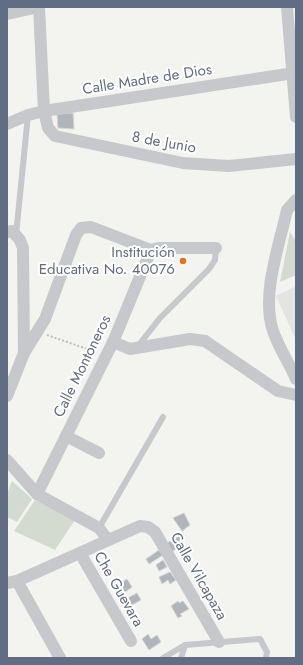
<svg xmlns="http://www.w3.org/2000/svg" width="303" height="665" font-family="Jost,sans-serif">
  <rect width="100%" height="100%" fill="#f3f4ef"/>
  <!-- built -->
  <polygon fill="#e4e4e3" points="296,286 296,340 276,296"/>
  <!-- green -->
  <g fill="#d3dbd0">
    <polygon points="290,232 296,241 296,275 280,282"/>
    <polygon points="12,481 32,499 17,522 7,517 7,494"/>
    <polygon points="35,500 75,520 55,550 14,531"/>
  </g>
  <!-- building -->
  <g fill="#b0b5bb" stroke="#d4d5d2">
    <polygon points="73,113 74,129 58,128 57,114"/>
    <polygon points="184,513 190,525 182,531 173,518"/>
    <polygon points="183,534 185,539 179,542 182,546 171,552 167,543"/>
    <polygon points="159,550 163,555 149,564 146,559"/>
    <polygon points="163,560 167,567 159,571 156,565"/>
    <polygon points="170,572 176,580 170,584 168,580 162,584 159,577"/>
    <polygon points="127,579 132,587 121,595 114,587"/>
    <polygon points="137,593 141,600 128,607 124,600"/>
    <polygon points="178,601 179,603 183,601 189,609 180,614 182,616 178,618 171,606"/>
    <polygon points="148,634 151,639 157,635 161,642 149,650 142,639"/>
  </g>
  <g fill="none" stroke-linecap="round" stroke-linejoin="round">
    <!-- path -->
    <polyline stroke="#bdbec0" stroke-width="2" stroke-dasharray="2 2" stroke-linecap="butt" points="47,335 96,352"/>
    <!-- lane -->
    <g stroke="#c6c8cc" stroke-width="6">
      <polyline points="16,235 28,115"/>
      <polyline points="138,346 160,318 209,269 215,260 216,248"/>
      <polyline points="99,528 163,417"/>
      <polyline points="163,658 185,645 260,639 267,652 266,658"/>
      <polyline points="181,658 185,645"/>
    </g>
    <!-- street -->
    <g stroke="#c6c8cc" stroke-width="12">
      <polyline points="39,7 44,111 48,128 55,136 183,163 229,166 296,159"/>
      <polyline points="287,7 296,117"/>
      <polyline points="7,14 39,7"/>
      <polyline points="7,124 28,115 44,111 294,73"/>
      <path d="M296,200l-9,10c-8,37 -26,84 -14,121 6,17 16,32 23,48"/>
      <polyline points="7,232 12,231 20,240 23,248 24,353 7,396"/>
      <polyline points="151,250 158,248 216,248"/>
      <polyline points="113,342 130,349 190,339 205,341 278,391 296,395"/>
      <polyline points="24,353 45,319 76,235 81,228 91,227 151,250"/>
      <polyline points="66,436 99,453"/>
      <polyline points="7,460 37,494 99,528 108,540"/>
      <polyline points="37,494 113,342 151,250"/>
      <polyline points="80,553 131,641"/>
      <polyline points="17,581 60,658"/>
      <polyline points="7,583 17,581 140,526 148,527 155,532 219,642"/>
    </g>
  </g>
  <!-- markers -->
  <circle fill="#ea7119" stroke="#fff" stroke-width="1.5" cx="183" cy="261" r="4"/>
  <g text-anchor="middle" stroke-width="4" stroke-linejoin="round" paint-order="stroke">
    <!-- street labels -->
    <g font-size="15" fill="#616d82" stroke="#fff">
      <text transform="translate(147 79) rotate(-9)" y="5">Calle Madre de Dios</text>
      <text transform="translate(164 142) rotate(10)" y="5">8 de Junio</text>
      <text transform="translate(82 366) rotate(-64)" y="5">Calle Montoneros</text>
      <text transform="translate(199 576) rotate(60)" y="5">Calle Vilcapaza</text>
      <text transform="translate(119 589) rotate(60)" y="5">Che Guevara</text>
    </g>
    <!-- poi labels -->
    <g font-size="15" fill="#616d82" stroke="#fff" text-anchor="end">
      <text x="175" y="257">Institución<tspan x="175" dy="17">Educativa No. 40076</tspan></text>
    </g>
  </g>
  <!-- border -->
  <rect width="303" height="665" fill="none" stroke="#616d82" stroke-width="16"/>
</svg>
